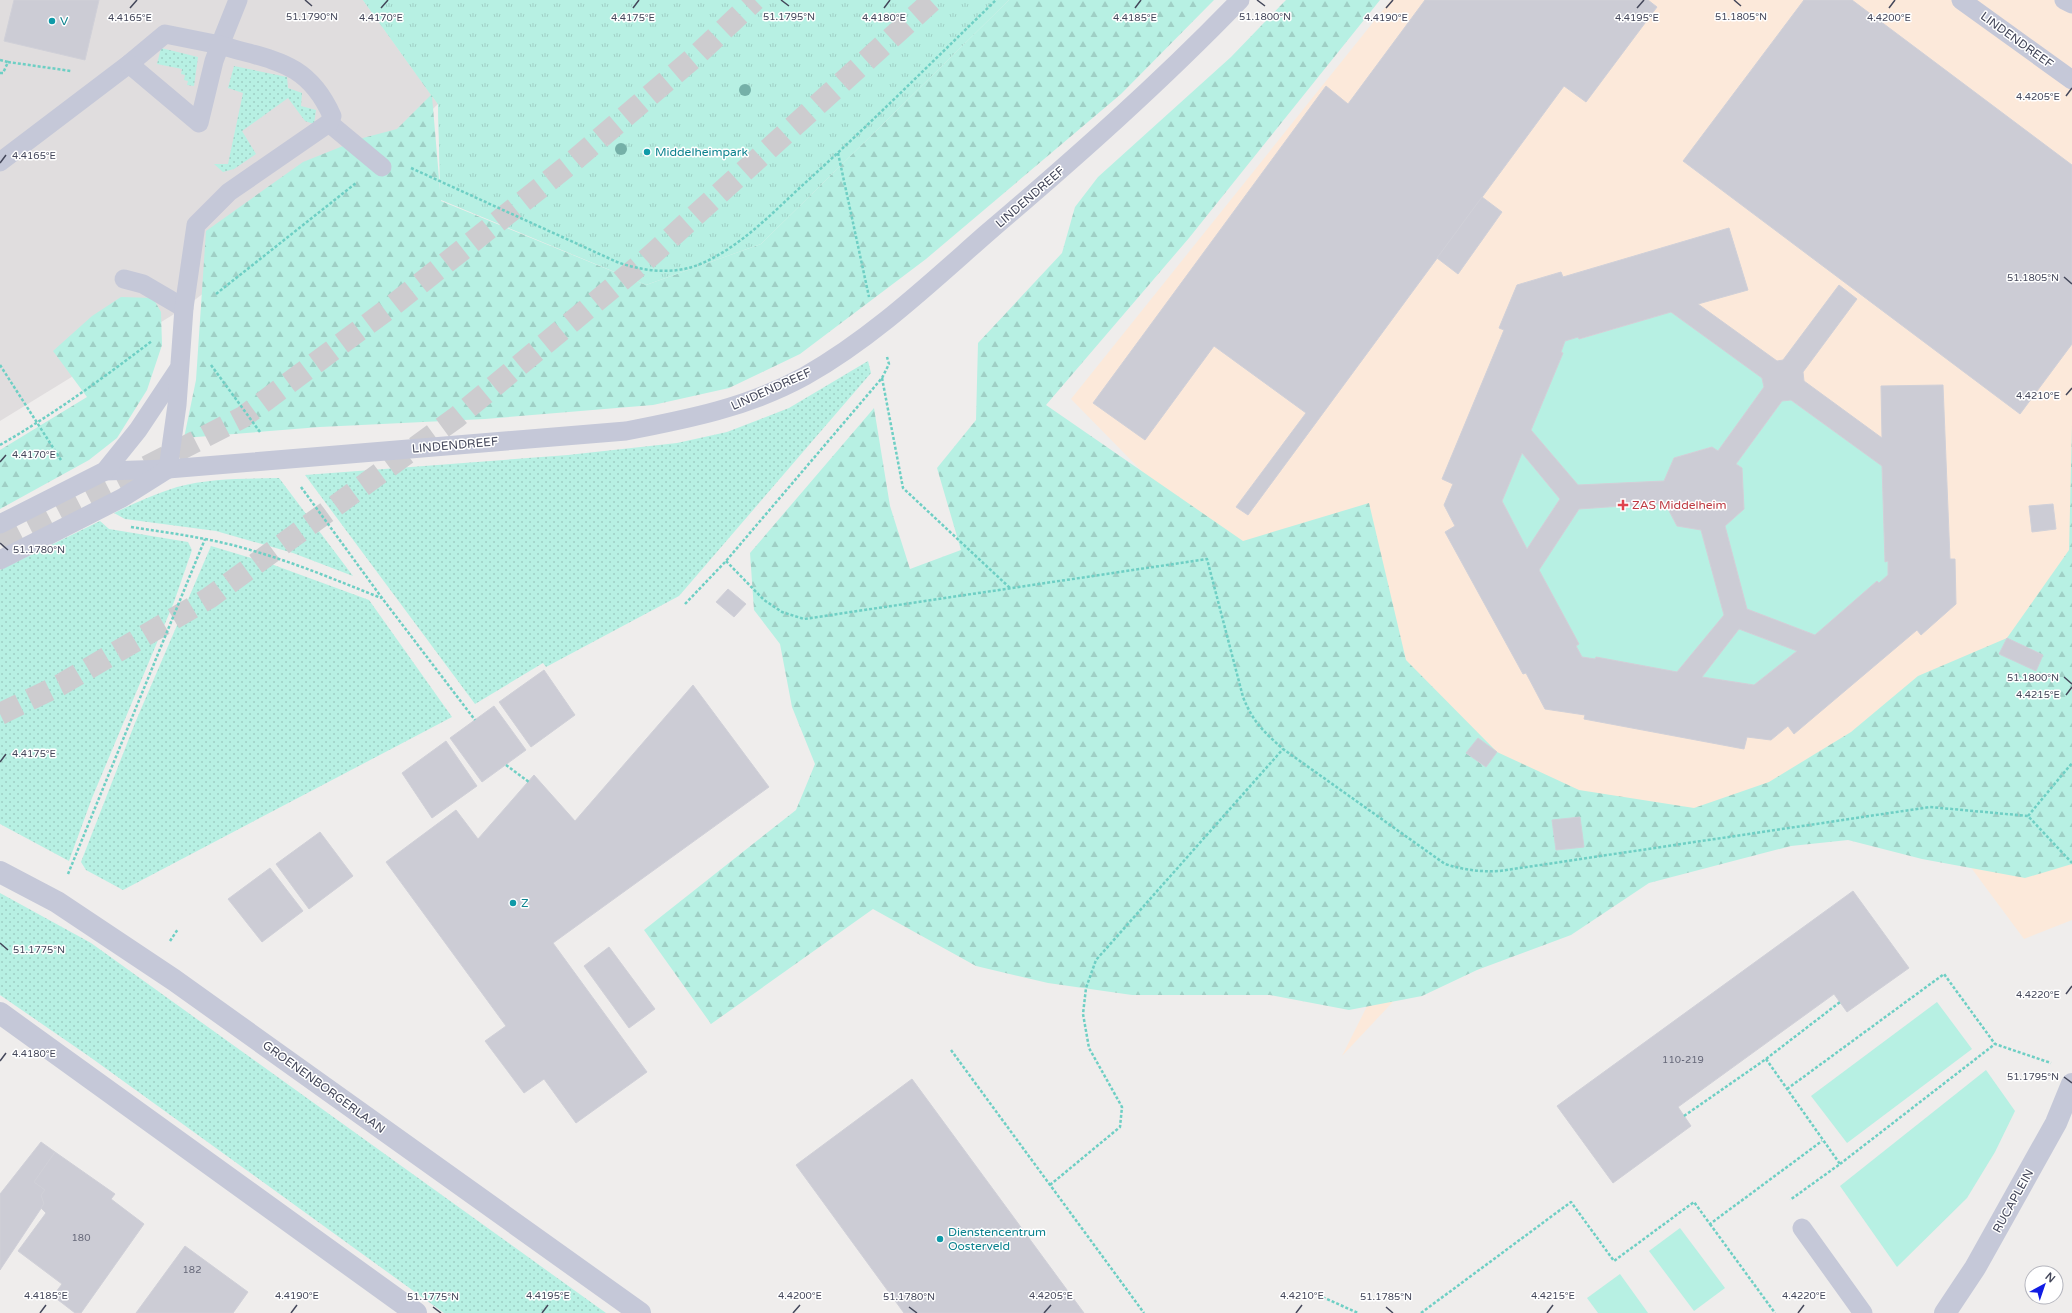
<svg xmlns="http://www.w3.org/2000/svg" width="2072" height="1313" font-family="'Varela Round',sans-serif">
  <defs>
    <pattern id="grass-dots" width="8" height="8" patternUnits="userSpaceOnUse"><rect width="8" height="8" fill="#b7f0e3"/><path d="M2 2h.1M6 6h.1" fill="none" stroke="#9fcfc5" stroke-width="1.8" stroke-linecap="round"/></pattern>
    <pattern id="forest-firs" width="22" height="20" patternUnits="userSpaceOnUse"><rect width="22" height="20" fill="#b7f0e3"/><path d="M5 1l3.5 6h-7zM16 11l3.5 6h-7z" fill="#9fcfc5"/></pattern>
    <pattern id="park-tufts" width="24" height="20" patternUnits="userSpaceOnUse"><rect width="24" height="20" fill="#b7f0e3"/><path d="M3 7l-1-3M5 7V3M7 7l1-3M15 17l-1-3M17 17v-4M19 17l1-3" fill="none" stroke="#9fcfc5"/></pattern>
  </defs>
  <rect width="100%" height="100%" fill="#efedec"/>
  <!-- education -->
  <polygon fill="#e0ddde" points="0,0 363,0 438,104 384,157 184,308 0,421"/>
  <!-- medical -->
  <polygon fill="#fce9da" points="1391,0 2072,0 2072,920 2024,939 1929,811 1665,852 1420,973 1342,1056 1462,817 1278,610 1071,399"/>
  <!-- grass -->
  <g fill="url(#grass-dots)">
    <polygon points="161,48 198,57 194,86 187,85 188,81 184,80 185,75 181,74 182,69 157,64"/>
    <polygon points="234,66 287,77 288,88 302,93 301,106 316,110 314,124 305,121 288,98 242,131 256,154 234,169 223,172 214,164 228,164 243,93 228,88"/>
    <polygon points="868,361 871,373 679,596 546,667 543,663 475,704 305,475 568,455 677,443 727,432 789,408"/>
    <path d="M279,478l74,98 -60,-23 -77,-22 -91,-12 -11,-6c21,-10 41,-19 63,-26 33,-9 69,-8 102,-9z"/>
    <polygon points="100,521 109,529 188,542 192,550 174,602 92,798 69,861 0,824 0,570"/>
    <polygon points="211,546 271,564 369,600 452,717 123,890 86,870 81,862 135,723"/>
    <polygon points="0,893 91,943 606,1313 444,1313 90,1057 0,995"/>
  </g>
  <!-- forest -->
  <g fill="url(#forest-firs)" fill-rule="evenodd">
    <path d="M363,0h38l70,81 -30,120 205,84 115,-41 248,-244h205l-93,94 -195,165 -126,95 -71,34 -76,17 -168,14 -165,8 -136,11 12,-58 10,-149 97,-69 60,-24 34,-9 34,-34zM432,96l6,8 2,86z"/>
    <polygon points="1286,0 1380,0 1189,238 1046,405 1243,541 1369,503 1406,660 1497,752 1579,790 1694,808 1769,782 1851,732 1918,676 2007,638 2069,550 2072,425 2072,864 2025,878 1922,859 1848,840 1791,846 1649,883 1571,935 1477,970 1422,996 1349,1010 1270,995 1132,995 1048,983 976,966 873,909 711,1024 644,930 796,810 815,764 792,707 780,644 754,610 750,553 874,408 890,506 910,569 961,550 937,468 976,420 978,343 1062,253 1075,207 1098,177 1231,57"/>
    <polygon points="121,297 153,298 161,312 162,345 147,390 117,438 89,460 0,509 0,450 87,397 53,351 92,316"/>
  </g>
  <!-- park -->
  <polygon fill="url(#park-tufts)" points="363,0 1009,0 761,244 646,285 441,200 438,104"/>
  <!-- garden -->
  <g fill="#b7f0e3">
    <polygon points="1671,312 1762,378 1764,387 1718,451 1711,447 1674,458 1664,481 1578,485 1531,430 1563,353 1561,352 1565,341 1578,337 1580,339"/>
    <polygon points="1791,400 1882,466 1885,562 1888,561 1888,575 1879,583 1877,581 1815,635 1747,609 1725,526 1744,509 1742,468 1736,464 1782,401"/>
    <polygon points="1522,453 1560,499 1527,549 1502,501"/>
    <polygon points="1665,503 1677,526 1701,530 1724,615 1677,672 1596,657 1595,659 1582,657 1576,646 1579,644 1539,570 1579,509"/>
    <polygon points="1739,629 1797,651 1754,685 1702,677"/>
    <polygon points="1937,1002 1972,1049 1847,1143 1811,1096"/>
    <polygon points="1986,1070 2015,1111 1995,1152 1967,1198 1897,1267 1840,1186"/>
    <polygon points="1680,1228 1725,1288 1694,1311 1649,1251"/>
    <polygon points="1620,1274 1648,1313 1598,1313 1587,1298"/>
  </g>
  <!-- building -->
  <g fill="#ccccd5" stroke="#d0d0d8" fill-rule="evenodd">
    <polygon points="14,0 99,0 85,60 4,41"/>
    <polygon points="1425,0 1648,0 1657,7 1586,102 1564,86 1248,515 1236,507 1306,413 1214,346 1145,440 1093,403 1326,86 1348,104"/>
    <polygon points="1804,0 1852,0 2072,165 2072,344 2020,414 1683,161"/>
    <polygon points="1482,197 1502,212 1458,274 1437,258"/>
    <path d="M1729,228l19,62 -50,14 79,57 6,-1 56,-75 18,14 -54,73 1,9 78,57 -1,-52 62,-1 7,174h5l1,45 -35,31 -4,-5 -123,104 -6,-8 -17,14 -24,-3 -3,12 -160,-30 1,-4 -40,-6 -19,-36 -3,1 -78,-142 10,-6 -11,-21 9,-21 -11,-5 62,-149 -5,-2 18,-43 44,-13 2,5zM1671,312l91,66 2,9 -46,64 -6,-4 -38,11 -10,23 -86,4 -47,-55 32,-77 -2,-1 4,-11 13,-4 1,2zM1791,400l91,66 3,96 3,-1v14l-9,8 -2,-2 -62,54 -68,-26 -22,-83 19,-17 -2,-41 -6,-4 46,-63zM1522,453l38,46 -33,50 -25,-48zM1665,503l12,23 24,4 23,85 -47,57 -81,-15 -1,2 -13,-2 -6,-11 3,-2 -40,-74 40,-61zM1739,629l58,22 -43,34 -52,-8z"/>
    <polygon points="2053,504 2056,529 2032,532 2029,506"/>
    <polygon points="728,589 746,604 734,617 716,602"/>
    <polygon points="2007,638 2043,655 2036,671 1999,654"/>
    <polygon points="544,670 575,715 531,747 499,702"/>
    <polygon points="693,685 769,787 553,943 647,1072 576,1123 544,1079 524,1093 485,1041 506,1026 386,862 456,810 478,839 534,775 575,821"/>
    <polygon points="494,706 526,750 482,782 450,738"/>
    <polygon points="1478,738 1497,752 1486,767 1466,753"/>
    <polygon points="446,741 477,786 432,818 402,773"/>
    <polygon points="1580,817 1584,847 1556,850 1552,820"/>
    <polygon points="320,832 353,876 309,909 276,864"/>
    <polygon points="270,868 303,911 262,942 228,899"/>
    <polygon points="1853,891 1909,968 1847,1012 1834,994 1678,1107 1691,1126 1613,1183 1557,1106"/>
    <polygon points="609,947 655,1009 629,1028 584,966"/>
    <polygon points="912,1079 1084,1313 904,1313 796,1165"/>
    <polygon points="41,1142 55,1152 34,1182 45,1190 41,1195 44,1204 0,1270 0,1194"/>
    <polygon points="55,1152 115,1194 111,1199 144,1224 81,1313 75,1313 53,1296 62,1284 18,1251 46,1213 41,1208 44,1204 41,1195 45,1190 34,1182"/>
    <polygon points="185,1246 248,1292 233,1313 136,1313"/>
  </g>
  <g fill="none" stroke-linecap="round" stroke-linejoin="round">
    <!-- motorway-tunnel -->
    <g stroke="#cdcccf" stroke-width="22" stroke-dasharray="22 11" stroke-linecap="butt">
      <polyline points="0,542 243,417 392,306 570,164 697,55 755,0"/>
      <polyline points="0,714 60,685 209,598 457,417 646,260 933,0"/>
    </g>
    <!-- path -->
    <g stroke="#6ecfc4" stroke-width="2.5" stroke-dasharray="3 2" stroke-linecap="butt">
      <polyline points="0,60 8,62"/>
      <polyline points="0,73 3,73 8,62 71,71"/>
      <polyline points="838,153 869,297"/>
      <path d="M411,168l206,94c25,9 55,13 81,3 42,-17 74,-52 107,-82 65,-59 128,-122 191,-183"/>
      <polyline points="216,294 356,183"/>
      <polyline points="0,365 61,460"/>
      <polyline points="211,365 260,432"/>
      <polyline points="882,378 903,488 1010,588"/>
      <path d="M0,445c54,-31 103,-67 152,-104"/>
      <polyline points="301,487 382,598 475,720"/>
      <path d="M131,527c39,6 78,11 116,22 46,13 89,31 134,49"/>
      <path d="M726,561l38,39 18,12 22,7 403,-60 36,138c10,25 20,34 40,52l162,115c19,6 35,8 55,7l430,-64 98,9 44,47"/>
      <polyline points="685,604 726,561 882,378 889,364 887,357"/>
      <polyline points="506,765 529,782"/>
      <polyline points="2028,816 2072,763"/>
      <polyline points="68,874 205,539"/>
      <polyline points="170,941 178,929"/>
      <polyline points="951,1050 1144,1313"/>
      <polyline points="1766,1059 1840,1164 1790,1200"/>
      <polyline points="1787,1089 1944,974 1995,1044"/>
      <polyline points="1684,1116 1766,1059 1840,1002"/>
      <polyline points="1840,1164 1995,1044 2051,1063"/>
      <polyline points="1050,1185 1120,1127 1122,1107 1089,1048 1083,1014 1086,988 1096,960 1283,749"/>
      <polyline points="1710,1224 1775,1313"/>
      <polyline points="1318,1295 1358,1313"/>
      <polyline points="1421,1313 1571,1202 1614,1261 1694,1202 1710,1224 1822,1141"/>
    </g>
    <!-- service -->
    <g stroke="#c5c8d8" stroke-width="19">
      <polyline points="1961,0 2072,80"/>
      <polyline points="2064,0 2072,4"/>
      <polyline points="329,123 382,167"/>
      <polyline points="0,162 129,64 165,34 220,45 238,0"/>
      <polyline points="124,279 143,284 184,308"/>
      <path d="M105,471l63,-2 458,-38c62,-12 123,-24 179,-55 67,-38 123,-91 181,-142 88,-75 174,-151 254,-234"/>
      <polyline points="0,524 105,471 138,430 178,370"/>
      <path d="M0,560l122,-62 46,-29 9,-64 7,-97 12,-83 33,-33 100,-69 3,-7c-25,-56 -60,-55 -112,-71l-6,16 -15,62 -70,-59"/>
      <polyline points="1802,1228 1863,1313"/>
    </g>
    <!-- minor -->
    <polyline stroke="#c5c8d8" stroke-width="22" points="1945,1313 1975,1268 2056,1123 2072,1084"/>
    <!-- tertiary -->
    <g stroke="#c5c8d8" stroke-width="22">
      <polyline points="0,872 57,902 174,980 640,1313"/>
      <polyline points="0,1013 416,1313"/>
    </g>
  </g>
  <!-- trees -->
  <g fill="#75b0a8">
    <circle cx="745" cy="90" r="6"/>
    <circle cx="621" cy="149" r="6"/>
  </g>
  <!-- ticks -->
  <path fill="none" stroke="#44475a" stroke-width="1.5" d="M305,0l7,6M781,0l8,6M1257,0l8,6M1734,0l7,6M130,8l7,-8M381,8l7,-8M633,8l6,-8M884,8l6,-8M1135,8l6,-8M1386,8l7,-8M1637,8l7,-8M1889,8l6,-8M2066,96l6,-8M0,163l6,-8M2064,277l8,7M2066,395l6,-7M0,462l6,-7M0,543l8,7M2064,677l8,7M2066,695l6,-8M0,762l6,-8M0,943l8,7M2066,994l6,-8M0,1061l6,-8M2064,1077l8,6M433,1307l8,6M909,1307l8,6M1386,1307l7,6M40,1313l6,-8M291,1313l6,-8M542,1313l6,-8M793,1313l7,-8M1044,1313l7,-8M1296,1313l6,-8M1547,1313l6,-8M1798,1313l6,-8"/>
  <!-- markers -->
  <g fill="#0f9aa8" stroke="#fff" stroke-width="1.5">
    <circle cx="52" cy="21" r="4"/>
    <circle cx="647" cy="152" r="4"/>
    <circle cx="513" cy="903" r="4"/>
    <circle cx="940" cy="1239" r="4"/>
  </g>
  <path fill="#e0444e" stroke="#fff" stroke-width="1.5" d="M1621 499h4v4h4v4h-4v4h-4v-4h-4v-4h4z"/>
  <g text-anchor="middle" stroke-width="3" stroke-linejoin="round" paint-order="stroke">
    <!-- number labels -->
    <g font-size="10" fill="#666879">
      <text x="1683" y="1063">110-219</text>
      <text x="81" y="1241">180</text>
      <text x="192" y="1273">182</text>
    </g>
    <!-- culture labels -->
    <g font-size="12" fill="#0d838f" stroke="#fff" text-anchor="start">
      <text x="60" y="25">V</text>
      <text x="655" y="156">Middelheimpark</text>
      <text x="521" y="907">Z</text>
      <text x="948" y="1236">Dienstencentrum<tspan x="948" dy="14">Oosterveld</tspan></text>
    </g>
    <!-- street labels -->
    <g font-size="12" fill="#44475a" stroke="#fff">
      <text transform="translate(2017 40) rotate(36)" y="4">LINDENDREEF</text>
      <text transform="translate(1030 197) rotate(-41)" y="4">LINDENDREEF</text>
      <text transform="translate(771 389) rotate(-24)" y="4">LINDENDREEF</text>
      <text transform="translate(455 445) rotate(-5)" y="4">LINDENDREEF</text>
      <text transform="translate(324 1087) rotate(36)" y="4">GROENENBORGERLAAN</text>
      <text transform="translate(2013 1201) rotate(-61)" y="4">RUCAPLEIN</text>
    </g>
    <!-- health labels -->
    <g font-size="12" fill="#be3a42" stroke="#fff" text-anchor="start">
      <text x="1632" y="509">ZAS Middelheim</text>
    </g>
  </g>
  <g font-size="10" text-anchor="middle" fill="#44475a" stroke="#fff" stroke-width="3" stroke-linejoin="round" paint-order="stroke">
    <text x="789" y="20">51.1795°N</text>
    <text x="312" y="20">51.1790°N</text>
    <text x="1265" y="20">51.1800°N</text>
    <text x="1741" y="20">51.1805°N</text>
    <text x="130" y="21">4.4165°E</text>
    <text x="381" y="21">4.4170°E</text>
    <text x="633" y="21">4.4175°E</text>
    <text x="884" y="21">4.4180°E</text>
    <text x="1135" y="21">4.4185°E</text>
    <text x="1386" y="21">4.4190°E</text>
    <text x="1637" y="21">4.4195°E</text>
    <text x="1889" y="21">4.4200°E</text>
    <text x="2038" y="100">4.4205°E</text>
    <text x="34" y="159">4.4165°E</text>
    <text x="2033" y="281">51.1805°N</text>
    <text x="2038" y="399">4.4210°E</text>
    <text x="34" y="458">4.4170°E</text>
    <text x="39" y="553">51.1780°N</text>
    <text x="2033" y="681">51.1800°N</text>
    <text x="2038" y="698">4.4215°E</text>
    <text x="34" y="757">4.4175°E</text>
    <text x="39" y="953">51.1775°N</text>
    <text x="2038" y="998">4.4220°E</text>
    <text x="34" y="1057">4.4180°E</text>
    <text x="2033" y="1080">51.1795°N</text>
    <text x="46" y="1299">4.4185°E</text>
    <text x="297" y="1299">4.4190°E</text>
    <text x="548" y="1299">4.4195°E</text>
    <text x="800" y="1299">4.4200°E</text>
    <text x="1051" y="1299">4.4205°E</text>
    <text x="1302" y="1299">4.4210°E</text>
    <text x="1553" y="1299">4.4215°E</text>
    <text x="1804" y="1299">4.4220°E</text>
    <text x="433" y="1300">51.1775°N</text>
    <text x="909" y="1300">51.1780°N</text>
    <text x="1386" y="1300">51.1785°N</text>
  </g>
  <!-- north arrow -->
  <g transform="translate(2044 1285) rotate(40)"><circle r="19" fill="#ffffff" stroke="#b4b5bd"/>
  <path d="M0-3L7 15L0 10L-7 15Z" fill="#111de4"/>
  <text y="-6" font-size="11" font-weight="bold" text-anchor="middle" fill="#44475a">N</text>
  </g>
</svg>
